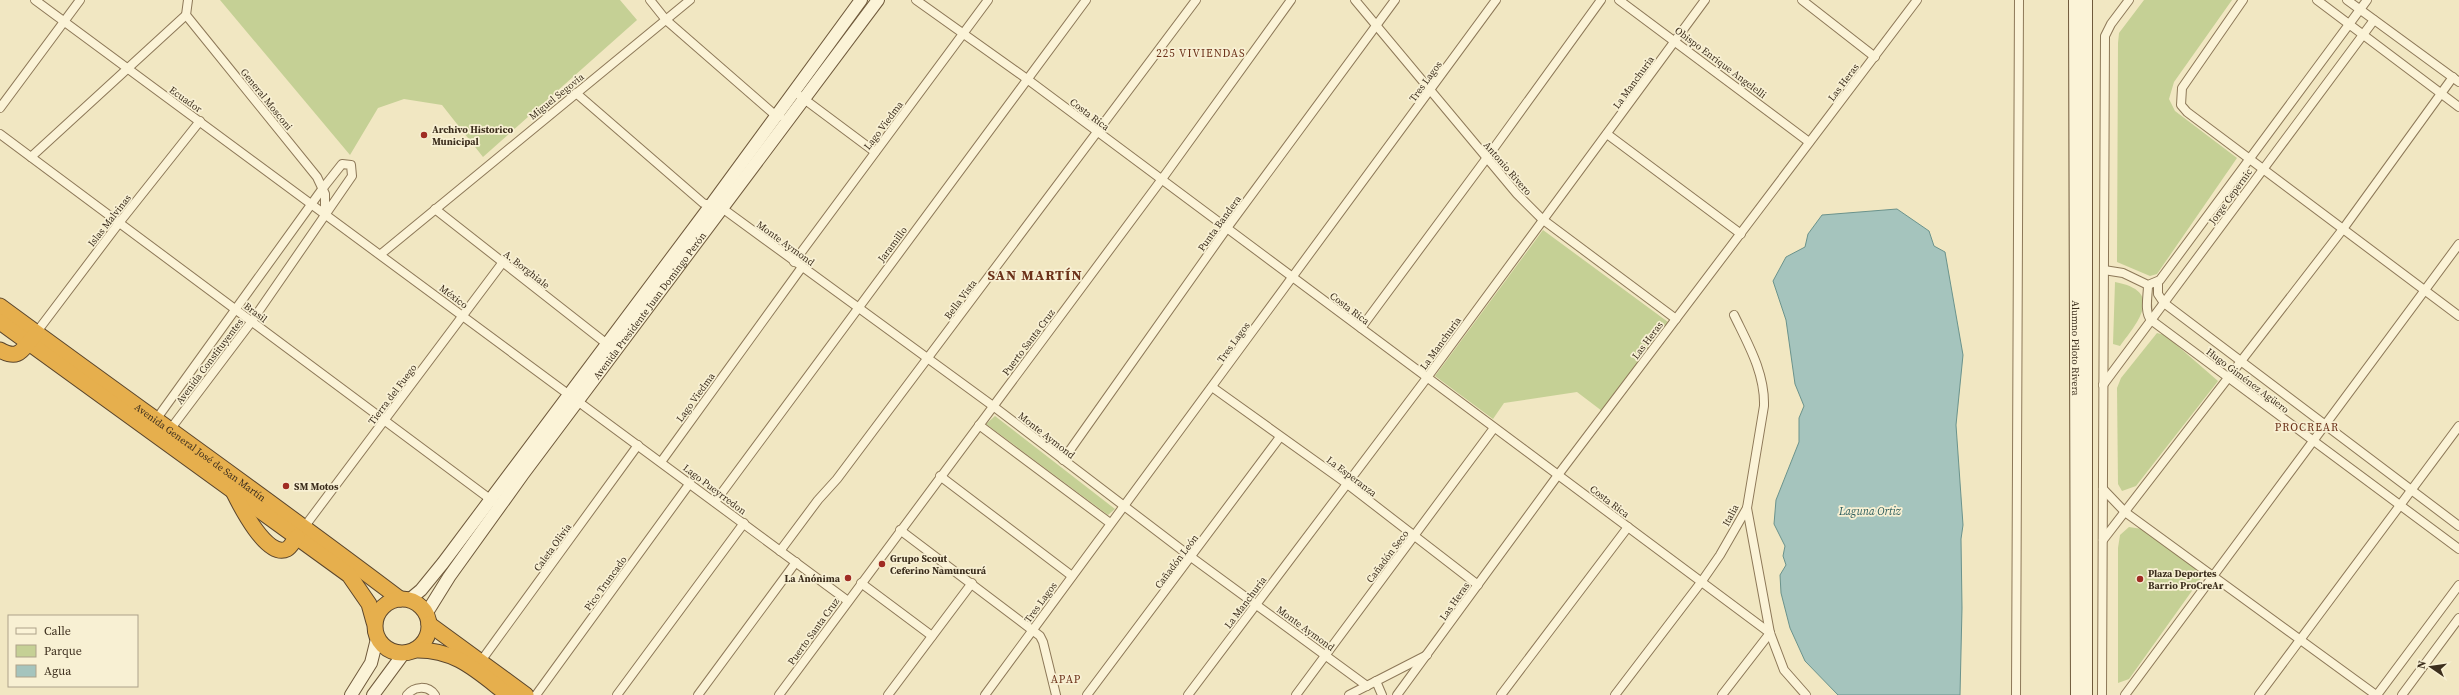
<svg xmlns="http://www.w3.org/2000/svg" width="2459" height="695" font-family="'Source Serif 4',serif">
  <rect width="100%" height="100%" fill="#f1e7c2"/>
  <!-- green -->
  <g fill="#c5d095">
    <polygon points="220,0 620,0 637,20 483,157 442,105 404,99 378,108 350,155"/>
    <polygon points="2144,0 2232,0 2174,82 2169,99 2175,111 2237,158 2157,274 2150,276 2117,262 2118,43 2119,33"/>
    <polygon points="1543,230 1668,322 1602,411 1577,392 1504,403 1493,419 1435,376"/>
    <path d="M2115,282c49,9 24,39 5,64l-7,-2z"/>
    <polygon points="2157,333 2165,335 2218,381 2136,486 2122,491 2118,484 2117,388 2121,378"/>
    <polygon points="995,416 1115,509 1108,515 986,424"/>
    <polygon points="2129,527 2142,529 2204,574 2129,679 2118,683 2118,548 2120,535"/>
  </g>
  <!-- water -->
  <polygon fill="#a5c4bd" stroke="#6b938c" points="1897,209 1929,231 1934,246 1945,252 1963,355 1956,425 1963,525 1961,539 1962,608 1960,695 1838,695 1805,661 1790,628 1781,593 1780,575 1786,565 1783,556 1785,546 1774,524 1776,500 1799,442 1799,418 1804,406 1795,384 1786,320 1773,281 1786,257 1805,247 1808,234 1822,215"/>
  <g fill="none" stroke-linecap="round" stroke-linejoin="round">
    <!-- street casing -->
    <g stroke="#8d7858" stroke-width="10">
      <g id="street">
        <polyline points="35,0 848,601"/>
        <polyline points="188,0 186,15 317,177 325,194 325,214"/>
        <polyline points="650,0 666,20 775,115 780,116"/>
        <polyline points="916,0 1027,79 1770,633"/>
        <polyline points="1355,0 1517,194 1542,219 1676,319"/>
        <polyline points="1619,0 1809,142"/>
        <polyline points="1802,0 1875,57"/>
        <polyline points="2243,0 2182,88 2181,105 2187,112 2459,316"/>
        <polyline points="2317,0 2459,107"/>
        <polyline points="2347,0 2459,82"/>
        <polyline points="576,93 703,203 722,208 993,406 1191,557 1367,686"/>
        <polyline points="800,96 875,152"/>
        <polyline points="0,108 80,0"/>
        <polyline points="0,134 494,502"/>
        <polyline points="1607,134 1741,234"/>
        <polyline points="31,157 186,15"/>
        <polyline points="435,209 607,344"/>
        <polyline points="381,254 690,0"/>
        <polyline points="794,262 988,0"/>
        <polyline points="2104,270 2123,273 2148,285 2160,280 2367,0"/>
        <polyline points="2158,282 2158,294 2164,303 2459,526"/>
        <path d="M2148,285c0,11 -4,27 3,35l308,229"/>
        <polyline points="1361,328 1486,159 1601,0"/>
        <polyline points="36,333 119,223 200,121"/>
        <polyline points="2103,385 2374,20"/>
        <polyline points="1212,387 1346,483 1478,585"/>
        <polyline points="155,421 323,188 342,164 351,165 352,176 252,321 169,431"/>
        <polyline points="979,425 1110,523"/>
        <polyline points="1063,460 1227,228 1395,0"/>
        <polyline points="661,462 802,267"/>
        <polyline points="940,476 1072,576"/>
        <polyline points="2103,489 2125,512 2376,695"/>
        <polyline points="715,502 1086,0"/>
        <polyline points="1747,508 1770,633 1784,670 1806,695"/>
        <polyline points="302,530 503,262"/>
        <polyline points="900,530 1040,636 1043,642 1056,695"/>
        <polyline points="2103,540 2343,229 2453,77"/>
        <polyline points="780,551 818,500 837,479 1196,0"/>
        <polyline points="861,583 932,636"/>
        <polyline points="481,661 638,445"/>
        <polyline points="1376,681 1382,695"/>
        <path d="M407,695c7,-9 21,-10 28,0"/>
        <polyline points="536,695 690,483"/>
        <polyline points="617,695 744,523"/>
        <polyline points="698,695 796,562"/>
        <polyline points="779,695 1162,179 1291,0"/>
        <polyline points="888,695 972,583"/>
        <polyline points="985,695 1496,0"/>
        <polyline points="1087,695 1280,437"/>
        <polyline points="1188,695 1426,379 1705,0"/>
        <polyline points="1296,695 1494,428"/>
        <polyline points="1349,695 1427,655"/>
        <polyline points="1397,695 1558,475 1917,0"/>
        <polyline points="1501,695 1628,527"/>
        <path d="M1615,695l87,-114 18,-26 27,-47 17,-102c1,-33 -16,-62 -30,-91"/>
        <polyline points="1722,695 1770,633"/>
        <polyline points="2016,695 2019,0"/>
        <polyline points="2102,695 2105,36 2111,24 2129,0"/>
        <polyline points="2125,695 2459,244"/>
        <polyline points="2259,695 2459,426"/>
        <polyline points="2377,695 2459,585"/>
        <polyline points="2402,695 2459,618"/>
      </g>
    </g>
    <!-- secondary casing -->
    <g stroke="#6f593b" stroke-width="14">
      <g id="secondary">
        <path id="s1" d="M2075,0l2,695"/>
        <polyline points="2086,0 2086,695"/>
        <polyline points="409,600 421,590 443,563 711,205 861,0"/>
        <path id="s2" d="M426,614l23,-37 74,-103 355,-474"/>
        <polyline points="351,695 371,663 377,639"/>
        <polyline points="373,695 404,653"/>
      </g>
    </g>
    <!-- highway casing -->
    <g stroke="#5a452c" stroke-width="17">
      <g id="highway">
        <path id="s3" d="M0,306c133,98 268,193 400,293"/>
        <polyline points="0,322 349,575 369,604 374,622"/>
        <path d="M0,350c20,11 22,-1 35,-15"/>
        <path d="M234,493c6,12 33,66 53,56 4,-2 7,-9 10,-12"/>
        <circle cx="402" cy="626" r="27"/>
        <polyline points="429,624 526,695"/>
        <path d="M415,650c41,-1 62,21 93,45"/>
      </g>
    </g>
    <!-- street -->
    <use href="#street" stroke="#fbf3d7" stroke-width="8"/>
    <!-- secondary -->
    <use href="#secondary" stroke="#fbf3d7" stroke-width="12"/>
    <!-- highway -->
    <use href="#highway" stroke="#e6af4d" stroke-width="15"/>
  </g>
  <!-- markers -->
  <g fill="#a02c23" stroke="#f8f0d3" stroke-width="1.5">
    <circle cx="424" cy="135" r="4"/>
    <circle cx="286" cy="486" r="4"/>
    <circle cx="882" cy="564" r="4"/>
    <circle cx="848" cy="578" r="4"/>
    <circle cx="2140" cy="579" r="4"/>
  </g>
  <g text-anchor="middle" stroke-width="3.5" stroke-linejoin="round" paint-order="stroke">
    <!-- street labels -->
    <g font-size="10" fill="#3c2e1d" stroke="#f8f0d3">
      <text transform="translate(1721 62) rotate(37)" y="4">Obispo Enrique Angelelli</text>
      <text transform="translate(1425 81) rotate(-54)" y="4">Tres Lagos</text>
      <text transform="translate(1633 82) rotate(-54)" y="4">La Manchuria</text>
      <text transform="translate(1843 82) rotate(-53)" y="4">Las Heras</text>
      <text transform="translate(556 96) rotate(-39)" y="4">Miguel Segovia</text>
      <text transform="translate(186 99) rotate(35)" y="4">Ecuador</text>
      <text transform="translate(267 99) rotate(51)" y="4">General Mosconi</text>
      <text transform="translate(1090 114) rotate(37)" y="4">Costa Rica</text>
      <text transform="translate(883 125) rotate(-53)" y="4">Lago Viedma</text>
      <text transform="translate(1508 168) rotate(49)" y="4">Antonio Rivero</text>
      <text transform="translate(2230 196) rotate(-54)" y="4">Jorge Cepernic</text>
      <text transform="translate(109 220) rotate(-52)" y="4">Islas Malvinas</text>
      <text transform="translate(1219 223) rotate(-54)" y="4">Punta Bandera</text>
      <text transform="translate(786 243) rotate(36)" y="4">Monte Aymond</text>
      <text transform="translate(892 244) rotate(-53)" y="4">Jaramillo</text>
      <text transform="translate(527 269) rotate(38)" y="4">A. Borghiale</text>
      <text transform="translate(454 296) rotate(37)" y="4">México</text>
      <text transform="translate(960 299) rotate(-53)" y="4">Bella Vista</text>
      <text dy="4" stroke="none"><textPath href="#s2" startOffset="381">Avenida Presidente Juan Domingo Perón</textPath></text>
      <text transform="translate(1350 308) rotate(37)" y="4">Costa Rica</text>
      <text transform="translate(256 312) rotate(37)" y="4">Brasil</text>
      <text transform="translate(1647 340) rotate(-53)" y="4">Las Heras</text>
      <text transform="translate(1028 342) rotate(-53)" y="4">Puerto Santa Cruz</text>
      <text transform="translate(1233 342) rotate(-54)" y="4">Tres Lagos</text>
      <text transform="translate(1440 343) rotate(-54)" y="4">La Manchuria</text>
      <text dy="4" stroke="none"><textPath href="#s1" startOffset="348">Alumno Piloto Rivera</textPath></text>
      <text transform="translate(209 361) rotate(-53)" y="4">Avenida Constituyentes</text>
      <text transform="translate(2248 380) rotate(37)" y="4">Hugo Giménez Agüero</text>
      <text transform="translate(392 394) rotate(-53)" y="4">Tierra del Fuego</text>
      <text transform="translate(695 397) rotate(-54)" y="4">Lago Viedma</text>
      <text transform="translate(1047 435) rotate(38)" y="4">Monte Aymond</text>
      <text dy="4" stroke="none"><textPath href="#s3" startOffset="248">Avenida General José de San Martín</textPath></text>
      <text transform="translate(1352 476) rotate(37)" y="4">La Esperanza</text>
      <text transform="translate(715 489) rotate(37)" y="4">Lago Pueyrredon</text>
      <text transform="translate(1610 501) rotate(37)" y="4">Costa Rica</text>
      <text transform="translate(1730 515) rotate(-62)" y="4">Italia</text>
      <text transform="translate(552 547) rotate(-54)" y="4">Caleta Olivia</text>
      <text transform="translate(1387 556) rotate(-53)" y="4">Cañadón Seco</text>
      <text transform="translate(1176 561) rotate(-53)" y="4">Cañadón León</text>
      <text transform="translate(605 583) rotate(-54)" y="4">Pico Truncado</text>
      <text transform="translate(1454 601) rotate(-55)" y="4">Las Heras</text>
      <text transform="translate(1040 602) rotate(-54)" y="4">Tres Lagos</text>
      <text transform="translate(1245 602) rotate(-53)" y="4">La Manchuria</text>
      <text transform="translate(1306 628) rotate(36)" y="4">Monte Aymond</text>
      <text transform="translate(813 631) rotate(-54)" y="4">Puerto Santa Cruz</text>
    </g>
    <!-- poi labels -->
    <g font-size="10" font-weight="bold" fill="#3c2e1d" stroke="#f8f0d3" text-anchor="start">
      <text x="432" y="133">Archivo Historico<tspan x="432" dy="12">Municipal</tspan></text>
      <text x="294" y="490">SM Motos</text>
      <text x="890" y="562">Grupo Scout<tspan x="890" dy="12">Ceferino Namuncurá</tspan></text>
      <text x="2148" y="577">Plaza Deportes<tspan x="2148" dy="12">Barrio ProCreAr</tspan></text>
      <text x="840" y="582" text-anchor="end">La Anónima</text>
    </g>
    <!-- neighbourhood labels -->
    <g font-size="11" letter-spacing="1" fill="#6b3119" stroke="#f8f0d3">
      <text x="1201" y="57">225 VIVIENDAS</text>
      <text x="2307" y="431">PROCREAR</text>
      <text x="1066" y="683">APAP</text>
    </g>
    <!-- water labels -->
    <g font-size="11" font-style="italic" fill="#2b5c5c" stroke="#f8f0d3">
      <text x="1870" y="515">Laguna Ortiz</text>
    </g>
    <!-- district labels -->
    <g font-size="14" font-weight="bold" letter-spacing="1" fill="#6b3119" stroke="#f8f0d3">
      <text x="1035" y="280">SAN MARTÍN</text>
    </g>
  </g>
  <!-- legend -->
  <rect x="8" y="615" width="130" height="72" fill="#f8f0d3" stroke="#ada28a"/>
  <rect x="16" y="628" width="20" height="6" fill="#fbf3d7" stroke="#ada28a"/>
  <text x="44" y="635" font-size="12" fill="#3c2e1d">Calle</text>
  <rect x="16" y="645" width="20" height="12" fill="#c5d095" stroke="#ada28a"/>
  <text x="44" y="655" font-size="12" fill="#3c2e1d">Parque</text>
  <rect x="16" y="665" width="20" height="12" fill="#a5c4bd" stroke="#ada28a"/>
  <text x="44" y="675" font-size="12" fill="#3c2e1d">Agua</text>
  <!-- north arrow -->
  <g transform="translate(2431 667) rotate(283)" stroke="#f8f0d3" stroke-width="3" paint-order="stroke">
  <path d="M0-3L7 15L0 10L-7 15Z" fill="#3c2e1d"/>
  <text y="-6" font-size="11" font-weight="bold" text-anchor="middle" fill="#3c2e1d">N</text>
  </g>
</svg>
